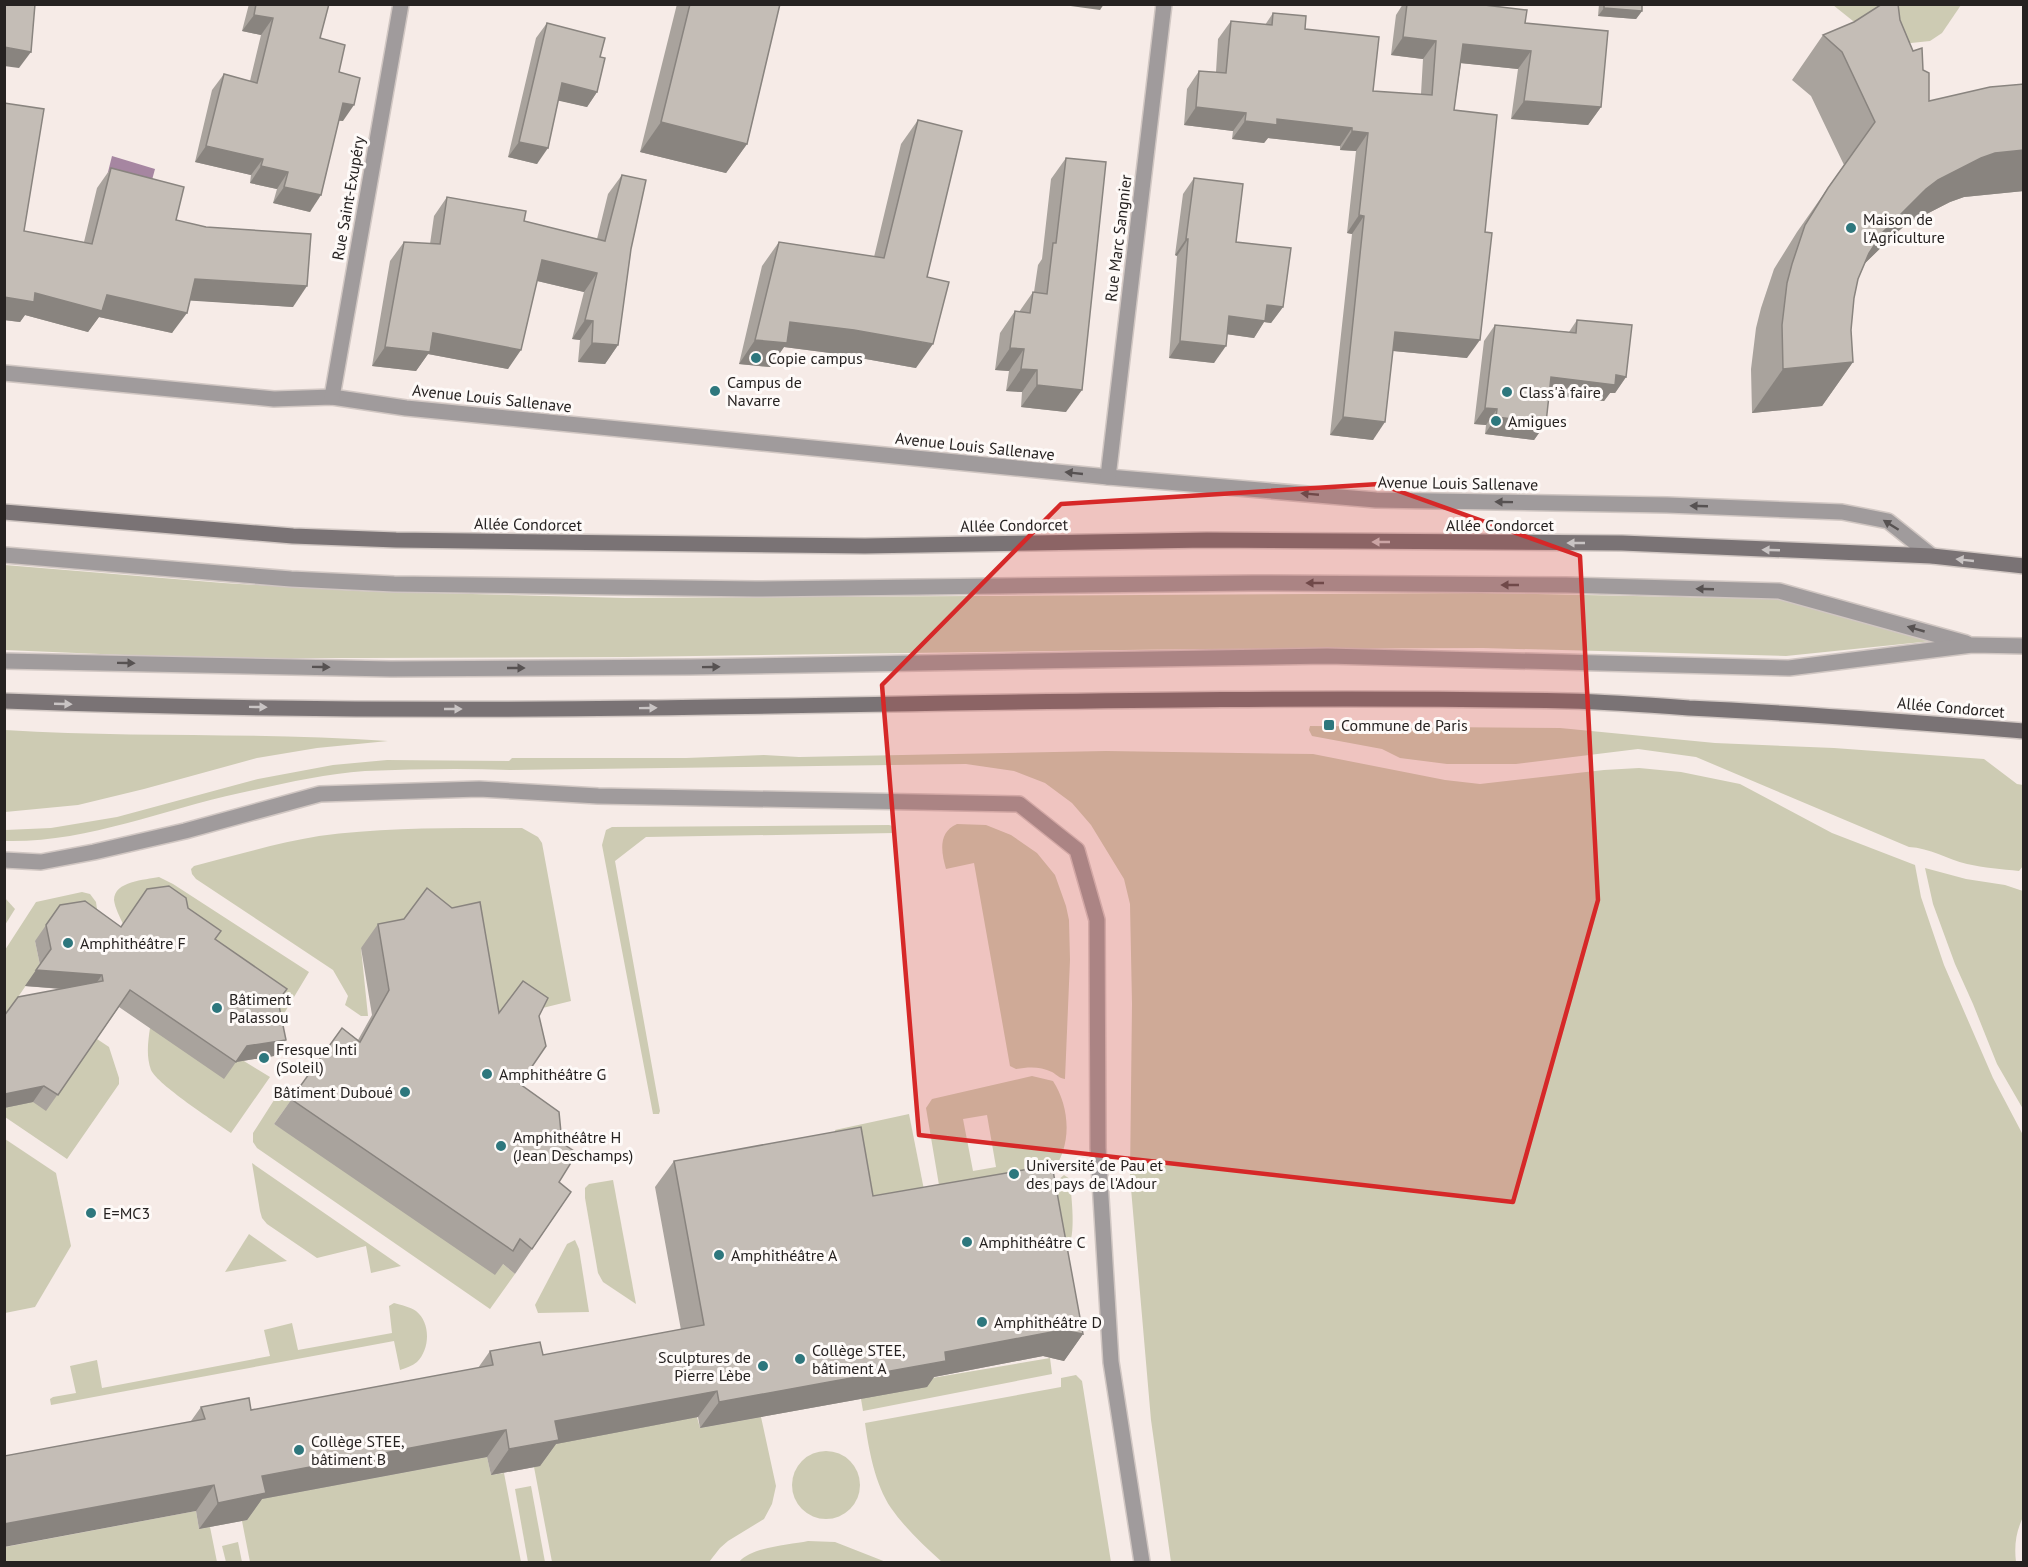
<svg xmlns="http://www.w3.org/2000/svg" width="2028" height="1567" font-family="'PT Sans',sans-serif">
  <rect width="100%" height="100%" fill="#f6ebe7"/>
  <!-- green -->
  <g fill="#cdcbb3" fill-rule="evenodd">
    <polygon points="1833,5 1961,5 1942,33 1930,41 1911,43 1868,33"/>
    <polygon points="5,565 223,583 359,591 625,598 1481,593 1779,599 1932,641 1786,656 1483,648 1195,649 628,657 359,658 196,658 5,650"/>
    <path d="M1310,726l250,2 155,15 119,5 150,11 33,25 6,1v81l-4,5c-17,-2 -35,-3 -52,-7 -20,-5 -37,-16 -58,-17l-213,-90 -58,-8 -122,15h-69l-47,-6 -18,-9 -70,-13 -3,-6z"/>
    <path d="M5,730c127,8 255,2 383,11l-71,7 -60,10 -113,31 -66,16 -73,7z"/>
    <path d="M1106,751l207,3 132,26 35,4 124,-14 35,-2 42,4 59,12 92,49 83,32 6,32 23,68 49,113 30,57 1,380c-8,16 -10,30 -8,47h-845l-20,-142 -21,-243 2,-173 -2,-100 -6,-25 -33,-54 -19,-22 -27,-20 -31,-12 -48,-7 -456,6c-48,-2 -97,-1 -145,1 -42,3 -84,13 -125,22 -79,17 -154,50 -235,48v-11l46,-2 66,-11 141,-38 75,-14 54,-5 122,1 3,-3h174l78,-3 35,2z"/>
    <path d="M957,824l29,1 25,10 26,18 18,22 11,31 3,14 1,40 -5,119c-6,-1 -8,-4 -13,-7 -12,-6 -24,-5 -36,-3l-6,-3 -36,-203 -28,6c-5,-17 -8,-37 11,-45z"/>
    <polygon points="889,825 893,826 895,833 646,837 615,861 660,1111 659,1114 653,1114 602,845 606,830 612,827"/>
    <path d="M522,828l16,9 4,6 29,158 -77,19 -94,-94 -39,22 7,68h-7l-16,-11 3,-9 -15,-26 -137,-91 -4,-5 -1,-5 3,-3c42,-11 83,-23 125,-30 65,-9 137,-8 203,-8z"/>
    <polygon points="1925,868 1966,879 2005,885 2023,891 2023,1109 1997,1064 1973,1004 1955,964 1933,904"/>
    <path d="M159,877l14,7 136,88 -30,50 -156,-98c-3,-7 -8,-16 -9,-24 0,-19 31,-20 45,-23z"/>
    <polygon points="82,892 90,894 96,902 98,916 35,941 40,965 5,1016 5,950 36,902"/>
    <polygon points="5,898 15,909 5,925"/>
    <path d="M150,1028l89,30 31,19 -39,56c-17,-12 -73,-48 -80,-63 -5,-14 -3,-28 -1,-42z"/>
    <polygon points="97,1039 109,1047 119,1078 119,1084 67,1159 5,1117 4,1108 11,1106"/>
    <path d="M1032,1076l21,5c18,28 19,67 -2,92l-110,24 -15,-89 6,-9zM987,1115l9,52 -23,4 -10,-52z"/>
    <polygon points="283,1086 294,1096 274,1124 503,1264 515,1274 490,1309 257,1148 253,1142 253,1133"/>
    <polygon points="909,1114 928,1210 897,1215 847,1177 839,1154 835,1130"/>
    <polygon points="5,1139 56,1173 71,1246 35,1307 5,1313"/>
    <polygon points="252,1163 401,1266 371,1273 366,1246 317,1258 267,1224 262,1218 260,1211"/>
    <path d="M1064,1175l6,4c1,18 7,56 -3,71l-16,-64z"/>
    <polygon points="613,1180 636,1304 603,1282 598,1273 585,1198 585,1188 589,1184"/>
    <polygon points="249,1234 287,1261 225,1272"/>
    <polygon points="575,1240 579,1249 589,1312 538,1313 535,1305 567,1244"/>
    <path d="M394,1303c7,2 16,4 22,8 15,12 14,38 1,51 -5,4 -11,6 -17,8l-6,-29 -343,64 -1,-6 3,-2 23,-4 -6,-27 27,-6 5,28 168,-32 -6,-26 28,-7 6,27 94,-17 -3,-27z"/>
    <polygon points="1050,1358 1052,1374 863,1411 861,1399 926,1379"/>
    <path d="M1076,1375l6,6 29,181h-169c-18,-16 -37,-34 -51,-54 -16,-24 -22,-57 -26,-85l196,-36v-9z"/>
    <polygon points="697,1417 700,1428 761,1417 776,1486 772,1504 764,1519 728,1541 720,1548 709,1562 552,1562 534,1467 536,1447"/>
    <circle cx="826" cy="1485" r="34"/>
    <polygon points="487,1457 491,1475 504,1473 521,1562 250,1562 242,1521 247,1520 244,1502"/>
    <polygon points="531,1486 545,1562 528,1562 515,1489"/>
    <polygon points="196,1511 199,1529 210,1527 217,1562 5,1562 5,1547"/>
    <path d="M808,1541l27,1 51,20h-147c12,-15 50,-17 69,-21z"/>
    <polygon points="238,1542 242,1562 226,1562 222,1546"/>
  </g>
  <!-- water -->
  <polygon fill="#a686a1" points="112,156 155,169 149,191 106,180"/>
  <g fill="none" stroke-linecap="round" stroke-linejoin="round">
    <!-- service casing -->
    <g stroke="#d1c7c3" stroke-width="18">
      <g id="service">
        <polyline points="4,555 291,579 394,584 755,589 1253,583 1566,585 1779,591 1966,643"/>
        <polyline points="4,661 391,669 690,667 1327,656 1789,668 1972,645 2024,646"/>
        <polyline points="4,860 41,862 94,852 185,831 320,794 479,789 598,796 1019,804 1077,850 1097,920 1098,1148 1111,1362 1142,1562"/>
      </g>
    </g>
    <!-- minor casing -->
    <g stroke="#d1c7c3" stroke-width="18">
      <g id="minor">
        <polyline points="4,373 274,399 332,397 406,408 1108,477 1376,500 1667,505 1842,512 1888,521 1932,556"/>
        <polyline points="332,397 401,4"/>
        <polyline points="1108,477 1164,4"/>
      </g>
    </g>
    <!-- secondary casing -->
    <g stroke="#d1c7c3" stroke-width="18">
      <g id="secondary">
        <polyline points="4,512 293,536 396,540 865,546 1207,540 1622,543 1932,556 2024,566"/>
        <path d="M4,701c213,8 427,10 640,7 308,-4 616,-13 924,-7 40,1 81,4 121,7 112,5 223,14 335,23"/>
      </g>
    </g>
    <!-- service -->
    <use href="#service" stroke="#a09b9c" stroke-width="15"/>
    <!-- minor -->
    <use href="#minor" stroke="#a09b9c" stroke-width="15"/>
    <!-- secondary -->
    <use href="#secondary" stroke="#7a7375" stroke-width="15"/>
  </g>
  <!-- wall -->
  <g fill="#a9a39d">
    <polygon points="249,4 329,4 320,38 339,72 343,121 339,121 310,212 273,203 277,189 250,183 251,175 195,162 212,90 224,74 250,81 261,35 242,31"/>
    <polygon points="677,4 780,4 747,144 726,173 640,152"/>
    <polygon points="1403,4 1476,4 1525,23 1601,107 1588,125 1511,119 1518,69 1461,63 1454,110 1467,358 1393,351 1373,440 1330,435 1352,234 1347,233 1356,151 1340,150 1340,146 1268,138 1264,143 1232,139 1233,131 1184,125 1187,89 1199,71 1216,72 1218,39 1231,21 1265,25 1273,13 1305,29 1373,91 1421,94 1423,59 1391,55 1396,15"/>
    <polygon points="1599,4 1642,4 1642,11 1636,19 1598,16"/>
    <polygon points="1900,20 1913,51 1923,70 1929,101 2024,84 2024,191 1964,197 1950,202 1907,224 1896,233 1865,263 1858,279 1854,298 1851,330 1853,362 1822,406 1752,413 1751,369 1756,328 1761,308 1774,269 1797,232 1844,165 1811,96 1792,80 1823,35"/>
    <polygon points="547,23 597,92 587,107 558,100 537,164 508,157 536,38"/>
    <polygon points="4,103 24,231 84,242 97,188 111,168 176,220 293,307 190,300 172,333 99,317 88,332 25,315 20,322 4,320"/>
    <polygon points="918,120 927,277 916,368 838,354 784,347 770,367 739,364 762,266 779,242 874,257 901,144"/>
    <polygon points="1066,158 1066,412 1021,407 1022,392 1006,391 1009,371 995,370 1000,333 1015,311 1019,312 1033,292 1034,292 1038,265 1042,259 1051,179"/>
    <polygon points="622,175 631,249 618,345 605,364 578,362 580,340 572,339 584,292 537,281 508,369 428,354 416,371 372,366 390,261 404,242 430,244 434,216 447,197 524,221 597,239 608,194"/>
    <polygon points="1194,178 1236,242 1283,307 1271,323 1264,322 1254,338 1227,334 1214,363 1169,358 1177,256 1175,255 1183,194"/>
    <polygon points="1577,320 1626,377 1615,393 1610,393 1604,401 1549,395 1546,423 1534,440 1485,434 1486,425 1474,424 1484,341 1495,325 1569,332"/>
    <polygon points="60,905 121,927 188,908 215,939 278,1002 274,1056 236,1062 224,1079 119,1007 46,1111 33,1102 4,1108 4,1016 61,989 25,986 40,965 35,941"/>
    <polygon points="378,924 499,1013 539,1016 520,1084 559,1182 571,1192 515,1274 503,1264 495,1275 274,1124 342,1028 358,1040 372,1015 361,948"/>
    <polygon points="674,1161 873,1196 1083,1334 1064,1361 1043,1356 934,1377 927,1387 700,1428 698,1417 556,1444 540,1466 491,1475 487,1457 262,1499 247,1520 199,1529 196,1511 191,1421 201,1407 251,1410 478,1368 490,1351 543,1355 681,1330 655,1187"/>
  </g>
  <!-- shaded-wall -->
  <g fill="#89847f">
    <polygon points="1056,4 1104,4 1100,10"/>
    <polygon points="1604,8 1642,11 1636,19 1598,16"/>
    <polygon points="254,15 273,18 261,35 242,31"/>
    <polygon points="1403,37 1436,41 1423,59 1391,55"/>
    <polygon points="1463,44 1531,51 1518,69 1450,62"/>
    <polygon points="4,47 31,52 19,68 4,66"/>
    <polygon points="562,83 597,92 587,107 551,99"/>
    <polygon points="1524,101 1601,107 1588,125 1511,119"/>
    <polygon points="343,103 354,105 343,121 332,119"/>
    <polygon points="1196,107 1246,113 1233,131 1184,125"/>
    <polygon points="1277,119 1352,128 1340,146 1268,138 1264,143 1232,139 1245,121"/>
    <polygon points="661,122 747,144 726,173 640,152"/>
    <polygon points="1352,131 1368,133 1356,151 1340,150"/>
    <polygon points="519,142 548,148 537,164 508,157"/>
    <polygon points="206,146 263,159 251,175 195,162"/>
    <polygon points="2024,150 2024,191 1964,197 1950,202 1907,224 1896,233 1852,276 1883,232 1926,189 1938,180 1981,158 1995,153"/>
    <polygon points="261,166 288,172 277,189 250,183"/>
    <polygon points="284,187 321,195 310,212 273,203"/>
    <polygon points="1359,215 1364,216 1352,234 1347,233"/>
    <polygon points="1186,239 1188,239 1177,256 1175,255"/>
    <polygon points="542,260 597,273 584,292 529,279"/>
    <polygon points="195,279 307,286 293,307 181,300"/>
    <polygon points="35,293 107,295 187,313 172,333 99,317 88,332 25,315 20,322 4,320 4,297"/>
    <polygon points="1267,305 1283,307 1271,323 1264,322 1254,338 1218,333 1229,316"/>
    <polygon points="585,320 593,321 580,340 572,339"/>
    <polygon points="790,322 854,330 933,344 916,368 838,354 784,347 770,367 739,364 755,340"/>
    <polygon points="1395,332 1480,340 1467,358 1383,350"/>
    <polygon points="433,333 521,350 508,369 428,354 416,371 372,366 385,347"/>
    <polygon points="1180,341 1226,346 1214,363 1169,358"/>
    <polygon points="592,343 618,345 605,364 578,362"/>
    <polygon points="1010,348 1024,349 1009,371 995,370"/>
    <polygon points="1853,362 1822,406 1752,413 1783,369"/>
    <polygon points="1021,369 1037,370 1022,392 1006,391"/>
    <polygon points="1616,375 1626,377 1615,393 1610,393 1604,401 1539,394 1551,377"/>
    <polygon points="1037,385 1082,390 1066,412 1021,407"/>
    <polygon points="1485,408 1497,409 1486,425 1474,424"/>
    <polygon points="1343,417 1385,422 1373,440 1330,435"/>
    <polygon points="1496,417 1546,423 1534,440 1485,434"/>
    <polygon points="36,970 102,975 91,991 25,986"/>
    <polygon points="286,1040 274,1056 236,1062 247,1046"/>
    <polygon points="44,1086 33,1102 4,1108 5,1094"/>
    <polygon points="1062,1330 1083,1334 1064,1361 1043,1356 934,1377 927,1387 700,1428 719,1402 945,1352"/>
    <polygon points="717,1391 698,1417 556,1444 540,1466 491,1475 509,1449 555,1421"/>
    <polygon points="506,1430 487,1457 262,1499 247,1520 199,1529 218,1503 262,1476"/>
    <polygon points="214,1485 196,1511 4,1547 4,1524"/>
  </g>
  <!-- building -->
  <g fill="#c4bdb6" stroke="#89847f" stroke-width="1.5">
    <polygon points="4,4 35,4 31,52 4,47"/>
    <polygon points="256,4 329,4 320,38 345,45 339,72 360,78 354,105 343,103 321,195 284,187 288,172 261,166 263,159 206,146 224,74 257,83 273,18 254,15"/>
    <polygon points="690,4 780,4 747,144 661,122"/>
    <polygon points="1407,4 1476,4 1527,10 1525,23 1608,31 1601,107 1524,101 1531,51 1463,44 1454,110 1497,115 1485,232 1492,233 1480,340 1395,332 1385,422 1343,417 1364,216 1359,215 1368,133 1352,131 1352,128 1277,119 1277,125 1245,121 1246,113 1196,107 1199,71 1226,73 1231,21 1272,25 1273,13 1306,16 1305,29 1379,37 1373,91 1432,95 1436,41 1403,37"/>
    <polygon points="1604,4 1642,4 1642,11 1604,8"/>
    <polygon points="1882,4 1898,4 1900,20 1913,51 1922,48 1923,70 1929,73 1929,101 1990,87 2024,84 2024,150 1995,153 1981,158 1938,180 1926,189 1883,232 1869,253 1858,279 1854,298 1851,330 1853,362 1783,369 1782,325 1787,283 1792,264 1805,225 1828,188 1875,122 1842,52 1823,35 1854,22"/>
    <polygon points="547,23 605,38 600,57 605,58 597,92 562,83 548,148 519,142"/>
    <polygon points="4,103 44,109 24,231 92,244 111,168 184,187 176,220 206,227 311,234 307,286 195,279 187,313 107,295 102,311 35,293 34,302 4,297"/>
    <polygon points="918,120 962,131 927,277 949,282 933,344 854,330 790,322 787,343 755,340 779,242 884,258"/>
    <polygon points="1066,158 1106,162 1082,390 1037,385 1037,370 1021,369 1024,349 1010,348 1015,311 1030,313 1033,292 1047,294 1053,243 1056,243"/>
    <polygon points="622,175 646,180 631,249 618,345 592,343 593,321 585,320 597,273 542,260 521,350 433,333 430,352 385,347 404,242 440,244 447,197 526,211 524,221 605,241"/>
    <polygon points="1194,178 1243,184 1236,242 1291,248 1283,307 1267,305 1265,321 1229,316 1226,346 1180,341 1188,239 1186,239"/>
    <polygon points="1577,320 1632,325 1626,377 1616,375 1615,385 1551,377 1546,423 1496,417 1497,409 1485,408 1495,325 1576,333"/>
    <polygon points="169,886 186,898 188,908 221,931 215,939 287,989 278,1001 286,1040 247,1046 236,1062 130,990 58,1095 44,1086 5,1094 4,1089 4,1016 18,997 103,981 102,975 36,970 51,949 46,925 60,905 85,901 121,927 147,889"/>
    <polygon points="427,888 452,908 480,902 499,1013 523,981 548,998 539,1016 546,1046 520,1084 559,1112 562,1143 577,1153 559,1182 571,1192 532,1249 520,1239 513,1251 291,1099 342,1028 360,1042 389,990 378,924 404,919"/>
    <polygon points="861,1127 873,1196 1052,1165 1083,1334 1062,1330 945,1352 946,1361 829,1382 719,1402 717,1391 555,1421 559,1440 509,1449 506,1430 262,1476 266,1493 218,1503 214,1485 4,1524 4,1456 205,1419 201,1407 249,1398 251,1410 493,1365 490,1351 540,1342 543,1355 704,1325 674,1161"/>
  </g>
  <!-- one-way arrows -->
  <defs><path id="oneway-solid" d="M-6-.8H1V-3.2L6.5 0L1 3.2V.8H-6Z" transform="scale(1.5)"/></defs>
  <g fill="#575252">
    <use href="#oneway-solid" transform="translate(1074 473) rotate(-174)"/>
    <use href="#oneway-solid" transform="translate(1310 494) rotate(-175)"/>
    <use href="#oneway-solid" transform="translate(1504 502) rotate(-179)"/>
    <use href="#oneway-solid" transform="translate(1699 506) rotate(-178)"/>
    <use href="#oneway-solid" transform="translate(1891 525) rotate(-148)"/>
    <use href="#oneway-solid" transform="translate(1315 583) rotate(-180)"/>
    <use href="#oneway-solid" transform="translate(1510 585) rotate(-180)"/>
    <use href="#oneway-solid" transform="translate(1705 589) rotate(-178)"/>
    <use href="#oneway-solid" transform="translate(1916 629) rotate(-164)"/>
    <use href="#oneway-solid" transform="translate(126 663) rotate(1)"/>
    <use href="#oneway-solid" transform="translate(321 667) rotate(1)"/>
    <use href="#oneway-solid" transform="translate(711 667) rotate(-1)"/>
    <use href="#oneway-solid" transform="translate(516 668)"/>
  </g>
  <g fill="#c9c4c4">
    <use href="#oneway-solid" transform="translate(1381 542) rotate(-180)"/>
    <use href="#oneway-solid" transform="translate(1576 543) rotate(-180)"/>
    <use href="#oneway-solid" transform="translate(1771 550) rotate(-178)"/>
    <use href="#oneway-solid" transform="translate(1965 560) rotate(-174)"/>
    <use href="#oneway-solid" transform="translate(63 704) rotate(2)"/>
    <use href="#oneway-solid" transform="translate(258 707) rotate(1)"/>
    <use href="#oneway-solid" transform="translate(648 708) rotate(-1)"/>
    <use href="#oneway-solid" transform="translate(453 709)"/>
  </g>
  <!-- marked area -->
  <path fill="#d62828" fill-opacity="0.2" stroke="#d62828" stroke-width="4.5" stroke-linejoin="round" d="M1379,484l201,72 18,344 -85,302 -594,-67 -37,-450 179,-181z"/>
  <!-- markers -->
  <g fill="#2e777d" stroke="#fefaf8" stroke-width="2">
    <circle cx="1851" cy="228" r="6"/>
    <circle cx="756" cy="358" r="6"/>
    <circle cx="715" cy="391" r="6"/>
    <circle cx="1507" cy="392" r="6"/>
    <circle cx="1496" cy="421" r="6"/>
    <rect x="1323" y="719" width="12" height="12" rx="3"/>
    <circle cx="68" cy="943" r="6"/>
    <circle cx="217" cy="1008" r="6"/>
    <circle cx="264" cy="1058" r="6"/>
    <circle cx="487" cy="1074" r="6"/>
    <circle cx="405" cy="1092" r="6"/>
    <circle cx="501" cy="1146" r="6"/>
    <circle cx="1014" cy="1174" r="6"/>
    <circle cx="91" cy="1213" r="6"/>
    <circle cx="967" cy="1242" r="6"/>
    <circle cx="719" cy="1255" r="6"/>
    <circle cx="982" cy="1322" r="6"/>
    <circle cx="800" cy="1359" r="6"/>
    <circle cx="763" cy="1366" r="6"/>
    <circle cx="299" cy="1450" r="6"/>
  </g>
  <g text-anchor="middle" stroke-width="6" stroke-linejoin="round" paint-order="stroke">
    <!-- street labels -->
    <g font-size="16" fill="#262221" stroke="#fefaf8">
      <text transform="translate(348 198) rotate(-80)" y="6">Rue Saint-Exupéry</text>
      <text transform="translate(1118 238) rotate(-83)" y="6">Rue Marc Sangnier</text>
      <text transform="translate(492 398) rotate(6)" y="6">Avenue Louis Sallenave</text>
      <text transform="translate(975 446) rotate(6)" y="6">Avenue Louis Sallenave</text>
      <text transform="translate(1458 483) rotate(1)" y="6">Avenue Louis Sallenave</text>
      <text transform="translate(528 524) rotate(1)" y="6">Allée Condorcet</text>
      <text transform="translate(1014 525) rotate(-1)" y="6">Allée Condorcet</text>
      <text x="1500" y="531">Allée Condorcet</text>
      <text transform="translate(1951 707) rotate(5)" y="6">Allée Condorcet</text>
    </g>
    <!-- poi labels -->
    <g font-size="16" fill="#262221" stroke="#fefaf8" text-anchor="start">
      <text x="1863" y="225">Maison de<tspan x="1863" dy="18">l'Agriculture</tspan></text>
      <text x="768" y="364">Copie campus</text>
      <text x="727" y="388">Campus de<tspan x="727" dy="18">Navarre</tspan></text>
      <text x="1519" y="398">Class'à faire</text>
      <text x="1508" y="427">Amigues</text>
      <text x="1341" y="731">Commune de Paris</text>
      <text x="80" y="949">Amphithéâtre F</text>
      <text x="229" y="1005">Bâtiment<tspan x="229" dy="18">Palassou</tspan></text>
      <text x="276" y="1055">Fresque Inti<tspan x="276" dy="18">(Soleil)</tspan></text>
      <text x="499" y="1080">Amphithéâtre G</text>
      <text x="393" y="1098" text-anchor="end">Bâtiment Duboué</text>
      <text x="513" y="1143">Amphithéâtre H<tspan x="513" dy="18">(Jean Deschamps)</tspan></text>
      <text x="1026" y="1171">Université de Pau et<tspan x="1026" dy="18">des pays de l'Adour</tspan></text>
      <text x="103" y="1219">E=MC3</text>
      <text x="979" y="1248">Amphithéâtre C</text>
      <text x="731" y="1261">Amphithéâtre A</text>
      <text x="994" y="1328">Amphithéâtre D</text>
      <text x="812" y="1356">Collège STEE,<tspan x="812" dy="18">bâtiment A</tspan></text>
      <text x="751" y="1363" text-anchor="end">Sculptures de<tspan x="751" dy="18">Pierre Lèbe</tspan></text>
      <text x="311" y="1447">Collège STEE,<tspan x="311" dy="18">bâtiment B</tspan></text>
    </g>
  </g>
  <!-- border -->
  <rect width="2028" height="1567" fill="none" stroke="#262221" stroke-width="12"/>
</svg>
